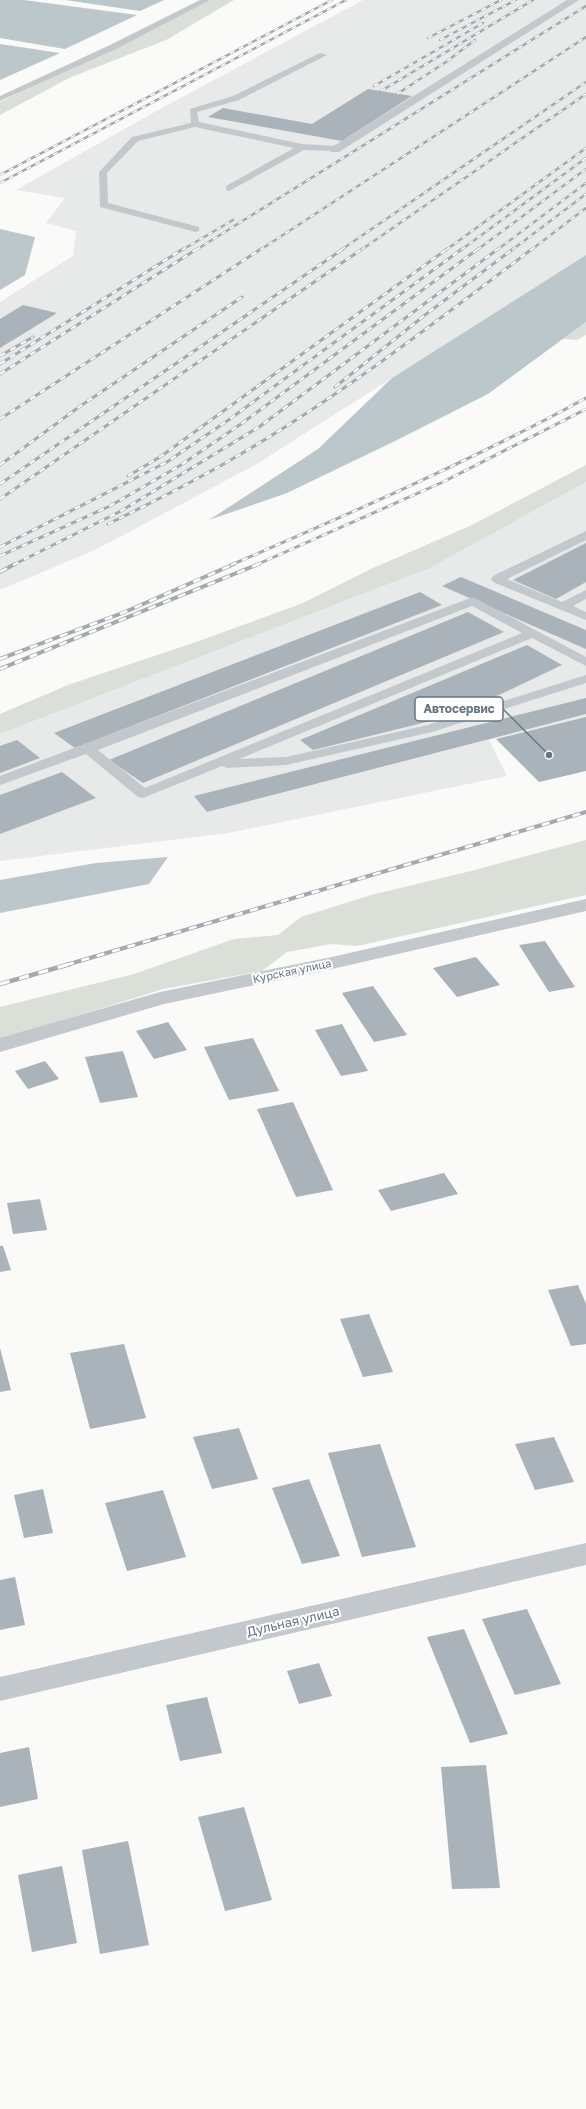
<svg xmlns="http://www.w3.org/2000/svg" width="586" height="2109" font-family="'Golos Text',sans-serif">
  <rect width="100%" height="100%" fill="#fafaf8"/>
  <!-- built -->
  <g fill="#e8e9e9">
    <polygon points="363,0 586,0 586,255 255,465 97,549 0,590 0,302 73,256 76,231 46,223 65,198 16,190 160,109"/>
    <polygon points="586,482 586,717 489,740 507,776 228,833 0,861 0,734 430,568"/>
  </g>
  <!-- green -->
  <g fill="#dadfd7">
    <polygon points="209,0 234,0 166,40 69,78 0,115 0,102"/>
    <polygon points="586,322 586,335 577,340 563,339"/>
    <polygon points="586,465 586,482 430,568 0,734 0,714 68,685 199,641 303,603 371,569 472,525"/>
    <polygon points="586,840 586,895 357,946 331,944 287,952 262,971 163,989 0,1040 0,1007 134,974 234,939 278,935 301,917 371,895 471,871"/>
  </g>
  <!-- water -->
  <g fill="#bbc7cb">
    <polygon points="0,0 24,0 137,15 65,49 0,38"/>
    <polygon points="65,0 164,0 140,11"/>
    <polygon points="0,44 60,53 0,80"/>
    <polygon points="0,229 35,237 25,275 0,290"/>
    <polygon points="586,255 586,322 488,394 395,441 287,493 209,520 318,449 392,378"/>
    <polygon points="168,857 149,884 0,913 0,880 96,863"/>
  </g>
  <!-- building -->
  <g fill="#aab3b9">
    <polygon points="368,89 412,96 342,141 208,117 223,108 312,124"/>
    <polygon points="23,305 57,313 0,348 0,319"/>
    <polygon points="586,543 586,582 556,599 513,580"/>
    <polygon points="461,577 586,630 586,649 442,586"/>
    <polygon points="420,592 442,605 75,748 54,733"/>
    <polygon points="468,612 504,632 143,783 109,760"/>
    <polygon points="527,645 562,665 459,714 313,750 300,740"/>
    <polygon points="586,698 586,714 207,812 194,796"/>
    <polygon points="586,717 586,771 539,782 496,739"/>
    <polygon points="17,740 40,758 0,773 0,746"/>
    <polygon points="62,772 96,798 0,834 0,795"/>
    <polygon points="545,941 575,987 549,992 519,945"/>
    <polygon points="476,957 500,985 457,997 433,968"/>
    <polygon points="373,986 407,1035 374,1042 342,993"/>
    <polygon points="168,1022 187,1050 154,1059 136,1031"/>
    <polygon points="342,1024 368,1071 341,1076 315,1030"/>
    <polygon points="253,1038 279,1091 229,1100 204,1047"/>
    <polygon points="123,1051 138,1097 100,1103 85,1057"/>
    <polygon points="45,1061 59,1079 28,1089 15,1071"/>
    <polygon points="293,1102 333,1190 296,1197 257,1109"/>
    <polygon points="444,1173 458,1194 391,1211 378,1190"/>
    <polygon points="40,1199 47,1230 13,1234 7,1203"/>
    <polygon points="0,1246 3,1246 11,1270 0,1272"/>
    <polygon points="578,1285 586,1304 586,1344 571,1346 548,1290"/>
    <polygon points="369,1314 393,1372 363,1377 340,1319"/>
    <polygon points="124,1344 146,1418 90,1429 70,1353"/>
    <polygon points="0,1348 11,1390 0,1392"/>
    <polygon points="239,1428 258,1479 212,1489 193,1437"/>
    <polygon points="554,1437 574,1482 535,1490 515,1444"/>
    <polygon points="380,1444 416,1547 362,1557 328,1453"/>
    <polygon points="309,1479 340,1556 302,1564 272,1488"/>
    <polygon points="43,1489 53,1533 24,1538 14,1495"/>
    <polygon points="163,1490 186,1557 127,1571 105,1503"/>
    <polygon points="15,1577 25,1625 0,1630 0,1580"/>
    <polygon points="527,1609 561,1684 515,1695 482,1619"/>
    <polygon points="464,1629 508,1734 470,1743 427,1637"/>
    <polygon points="319,1663 332,1696 299,1704 287,1671"/>
    <polygon points="207,1697 222,1753 180,1761 166,1705"/>
    <polygon points="29,1747 38,1799 0,1807 0,1753"/>
    <polygon points="486,1765 500,1888 452,1889 441,1767"/>
    <polygon points="244,1807 272,1900 225,1911 198,1817"/>
    <polygon points="128,1841 149,1945 100,1954 82,1850"/>
    <polygon points="62,1866 77,1943 32,1952 18,1875"/>
  </g>
  <g fill="none" stroke-linecap="round" stroke-linejoin="round">
    <!-- service -->
    <g fill="#c3c8cc" fill-rule="evenodd">
      <polygon points="200,0 210,0 116,49 0,101 0,96 110,45"/>
      <polygon points="320,53 327,55 239,100 197,112 199,122 302,144 335,146 338,147 338,151 304,150 229,191 226,190 226,186 294,148 195,127 138,141 107,173 108,203 199,227 199,231 196,232 100,207 99,172 132,137 191,123 190,109 233,96"/>
      <polygon points="586,531 586,540 507,579 562,602 586,590 586,599 573,606 586,612 586,620 493,582 491,579 493,576"/>
      <path d="M473,597l113,60v9l-54,-28 -293,121 47,-2 142,-32 158,-50v8l-154,49 -146,33 -59,3 -5,-2 -79,32 -5,-1 -52,-43 -86,31v-9zM472,606l50,27 -377,155 -47,-38z"/>
    </g>
    <!-- minor -->
    <g fill="#c3c8cc" fill-rule="evenodd">
      <polygon points="567,0 579,0 339,152 331,152 329,149"/>
      <polygon points="586,899 586,911 332,969 164,1004 0,1052 0,1038 160,992 332,957"/>
    </g>
    <!-- tertiary -->
    <polygon fill="#c3c8cc" fill-rule="evenodd" points="586,1543 586,1565 0,1701 0,1677"/>
    <!-- rail-far3 casing -->
    <g stroke="#a2aab0" stroke-width="2.5">
      <g id="rail-far3">
        <polyline points="428,38 501,0"/>
        <polyline points="440,40 516,0"/>
        <polyline points="374,86 483,23"/>
        <polyline points="381,91 533,0"/>
        <polyline points="397,94 446,62 475,40"/>
        <polyline points="0,175 332,0"/>
        <polyline points="0,183 346,0"/>
        <polyline points="182,250 233,220"/>
        <polyline points="196,250 586,6"/>
        <polyline points="260,250 586,37"/>
        <polyline points="341,250 586,82"/>
        <polyline points="361,250 586,94"/>
        <polyline points="446,250 586,148"/>
        <polyline points="461,250 586,158"/>
        <polyline points="477,250 586,169"/>
        <polyline points="497,250 586,183"/>
        <polyline points="512,250 586,194"/>
        <polyline points="531,250 586,208"/>
      </g>
    </g>
    <!-- rail-far2 casing -->
    <g stroke="#a2aab0" stroke-width="3">
      <g id="rail-far2">
        <polyline points="0,356 33,337"/>
        <polyline points="0,364 183,249"/>
        <polyline points="0,374 197,249"/>
        <polyline points="335,387 425,315 513,249"/>
        <polyline points="0,419 261,249"/>
        <polyline points="0,465 79,407 242,297"/>
        <polyline points="128,476 160,457 447,249"/>
        <polyline points="0,484 343,249"/>
        <polyline points="0,499 362,249"/>
        <path d="M108,524c43,-21 85,-42 126,-66 105,-61 202,-136 298,-209"/>
        <polyline points="0,547 167,462 227,421 462,249"/>
        <polyline points="0,556 110,506 181,465 241,424 478,249"/>
        <polyline points="13,565 121,511 259,427 498,249"/>
        <path d="M231,565c120,-52 240,-104 355,-167"/>
        <polyline points="256,565 443,482 586,409"/>
      </g>
    </g>
    <!-- rail-far1 casing -->
    <g stroke="#a2aab0" stroke-width="4">
      <g id="rail-far1">
        <polyline points="0,572 15,564"/>
        <polyline points="0,659 125,612 234,564"/>
        <polyline points="0,669 259,564"/>
        <polyline points="66,965 586,812"/>
      </g>
    </g>
    <!-- rail casing -->
    <g stroke="#a2aab0" stroke-width="4.5">
      <polyline id="rail" points="0,984 70,964"/>
    </g>
    <!-- rail-far3 -->
    <use href="#rail-far3" stroke="#fff" stroke-width="1.5" stroke-dasharray="5" stroke-linecap="butt"/>
    <!-- rail-far2 -->
    <use href="#rail-far2" stroke="#fff" stroke-width="2" stroke-dasharray="6" stroke-linecap="butt"/>
    <!-- rail-far1 -->
    <use href="#rail-far1" stroke="#fff" stroke-width="2.5" stroke-dasharray="8" stroke-linecap="butt"/>
    <!-- rail -->
    <use href="#rail" stroke="#fff" stroke-width="3" stroke-dasharray="10" stroke-linecap="butt"/>
  </g>
  <g text-anchor="middle" stroke-width="4" stroke-linejoin="round" paint-order="stroke">
    <!-- street labels -->
    <g font-size="11" fill="#657683" stroke="#fff">
      <text transform="translate(292 971) rotate(-12)" y="4">Курская улица</text>
    </g>
    <!-- near-street labels -->
    <g font-size="13" fill="#657683" stroke="#fff">
      <text transform="translate(293 1621) rotate(-13)" y="5">Дульная улица</text>
    </g>
  </g>
  <!-- callouts -->
  <path fill="none" stroke="#657683" stroke-width="1.5" d="M549 755L503 709"/>
  <circle fill="#657683" stroke="#fff" stroke-width="1.5" cx="549" cy="755" r="4"/>
  <rect fill="#fff" stroke="#657683" stroke-width="1.5" x="415" y="697" width="88" height="24" rx="4"/>
  <g font-size="12" text-anchor="middle" font-weight="bold" fill="#657683">
    <text x="459" y="713">Автосервис</text>
  </g>
</svg>
